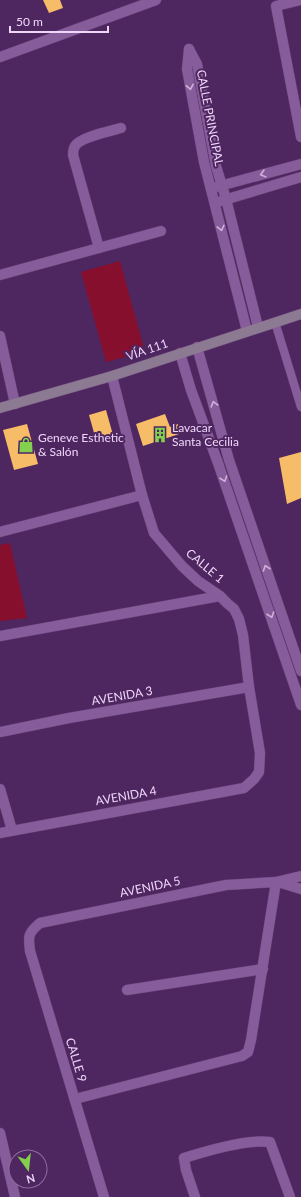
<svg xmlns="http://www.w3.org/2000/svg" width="301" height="1197" font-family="Lato,sans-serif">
  <rect width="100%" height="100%" fill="#4e2660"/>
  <!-- green -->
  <g fill="#870f2e">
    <polygon points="120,261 145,352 106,362 81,272"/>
    <polygon points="10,543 27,618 0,621 0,545"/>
  </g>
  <!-- building -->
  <g fill="#f7bc68">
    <polygon points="43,0 60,0 63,8 49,13"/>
    <polygon points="106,410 113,435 96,440 89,415"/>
    <polygon points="165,414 170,427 178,424 179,434 143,446 136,424"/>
    <polygon points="27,424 38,464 14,470 3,430"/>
    <polygon points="301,452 301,498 287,504 279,458"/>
  </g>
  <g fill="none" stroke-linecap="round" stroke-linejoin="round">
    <!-- lane casing -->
    <g stroke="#674276" stroke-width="9">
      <polyline id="lane" points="275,322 301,407"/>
    </g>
    <!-- street casing -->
    <g stroke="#674276" stroke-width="11">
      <g id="street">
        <polyline points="300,0 276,6 301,137"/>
        <polyline points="189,49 187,69 204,162 247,331"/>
        <polyline points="189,49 197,64 216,166 226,199 258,327"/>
        <polyline points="0,57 156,0"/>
        <polyline points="216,187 301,164"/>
        <polyline points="221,201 301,177"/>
        <path d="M99,248l-26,-93c0,-3 0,-6 2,-9 5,-9 36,-15 46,-18"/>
        <polyline points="0,275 161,231"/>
        <polyline points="0,336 15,404"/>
        <polyline points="197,347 229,460 301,671"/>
        <polyline points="180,353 191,390 218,463 301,705"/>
        <polyline points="0,532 142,495"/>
        <polyline points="0,636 220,596"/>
        <polyline points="0,732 69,718 249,687"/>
        <polyline points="0,789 12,830"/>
        <polyline points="0,833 244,788 254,779 259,772 260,753 249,687 243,635 239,619 234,609 228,604 220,596 198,581 182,566 154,533 142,495 112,376"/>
        <polyline points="278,882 301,889"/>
        <polyline points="127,990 263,969"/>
        <polyline points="75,1099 242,1056 248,1052 251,1040 276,882"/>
        <polyline points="0,1133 15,1197"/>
        <path d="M104,1197l-74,-246c-2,-15 -2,-18 10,-28l186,-38 50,-3 25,-6"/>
        <path d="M195,1197l-9,-27 -2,-12c22,-7 64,-19 86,-16l20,55"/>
      </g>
    </g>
    <!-- secondary casing -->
    <g stroke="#674276" stroke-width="11">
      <polyline id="secondary" points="0,408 112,376 301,314"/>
    </g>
    <!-- lane -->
    <use href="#lane" stroke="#875c9a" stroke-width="8"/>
    <!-- street -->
    <use href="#street" stroke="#875c9a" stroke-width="10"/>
    <!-- secondary -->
    <use href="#secondary" stroke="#8c7992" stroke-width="10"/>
  </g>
  <!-- one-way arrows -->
  <defs><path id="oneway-chevron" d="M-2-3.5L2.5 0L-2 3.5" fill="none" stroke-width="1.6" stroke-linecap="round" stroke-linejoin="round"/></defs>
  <g stroke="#cfb1dc">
    <use href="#oneway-chevron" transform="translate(190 87) rotate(79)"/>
    <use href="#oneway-chevron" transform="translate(263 174) rotate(165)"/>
    <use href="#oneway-chevron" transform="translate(221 228) rotate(76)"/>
    <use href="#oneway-chevron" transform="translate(214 404) rotate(-105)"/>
    <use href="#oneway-chevron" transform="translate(224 479) rotate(71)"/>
    <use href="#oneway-chevron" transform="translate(266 568) rotate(-109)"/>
    <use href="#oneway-chevron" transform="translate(271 615) rotate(71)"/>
  </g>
  <!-- icons -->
  <defs>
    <g id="building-bare" transform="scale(1.2)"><path d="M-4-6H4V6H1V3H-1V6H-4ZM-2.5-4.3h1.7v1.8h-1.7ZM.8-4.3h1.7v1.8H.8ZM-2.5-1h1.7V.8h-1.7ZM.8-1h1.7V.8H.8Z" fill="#83d04e" stroke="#4e2660" stroke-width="2.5" paint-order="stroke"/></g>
    <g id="shop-bare" transform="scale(1.2)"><path d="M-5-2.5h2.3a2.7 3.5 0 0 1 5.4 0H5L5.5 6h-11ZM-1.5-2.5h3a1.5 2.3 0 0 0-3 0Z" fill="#83d04e" stroke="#4e2660" stroke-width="2.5" paint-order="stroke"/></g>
  </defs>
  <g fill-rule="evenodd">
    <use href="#building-bare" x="160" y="435"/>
    <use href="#shop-bare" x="26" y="445"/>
  </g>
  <g text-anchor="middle" stroke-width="4" stroke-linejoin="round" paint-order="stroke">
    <!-- street labels -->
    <g font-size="12" fill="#eed6f9" stroke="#4e2660">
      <text transform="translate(210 118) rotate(79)" y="4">CALLE PRINCIPAL</text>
      <text transform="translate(147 350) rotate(-19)" y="4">VÍA 111</text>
      <text transform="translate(205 566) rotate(40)" y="4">CALLE 1</text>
      <text transform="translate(122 696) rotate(-10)" y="4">AVENIDA 3</text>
      <text transform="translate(126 796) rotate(-10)" y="4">AVENIDA 4</text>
      <text transform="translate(150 887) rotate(-12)" y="4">AVENIDA 5</text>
      <text transform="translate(76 1060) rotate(73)" y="4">CALLE 9</text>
    </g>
    <!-- poi labels -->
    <g font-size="12" fill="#eed6f9" stroke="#4e2660" text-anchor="start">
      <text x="172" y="432">Lavacar<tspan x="172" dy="14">Santa Cecilia</tspan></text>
      <text x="38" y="442">Geneve Esthetic<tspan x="38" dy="14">&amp; Salón</tspan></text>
    </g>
  </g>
  <!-- north arrow -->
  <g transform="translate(28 1169) rotate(165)"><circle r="19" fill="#4e2660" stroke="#8e6c9d"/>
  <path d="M0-3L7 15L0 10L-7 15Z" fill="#83d04e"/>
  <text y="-6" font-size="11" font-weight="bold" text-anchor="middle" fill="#eed6f9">N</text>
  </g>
  <!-- scale -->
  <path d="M10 26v6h98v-6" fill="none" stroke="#eed6f9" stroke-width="2"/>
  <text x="16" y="26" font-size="12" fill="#eed6f9" stroke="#4e2660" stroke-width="3" paint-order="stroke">50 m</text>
</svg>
